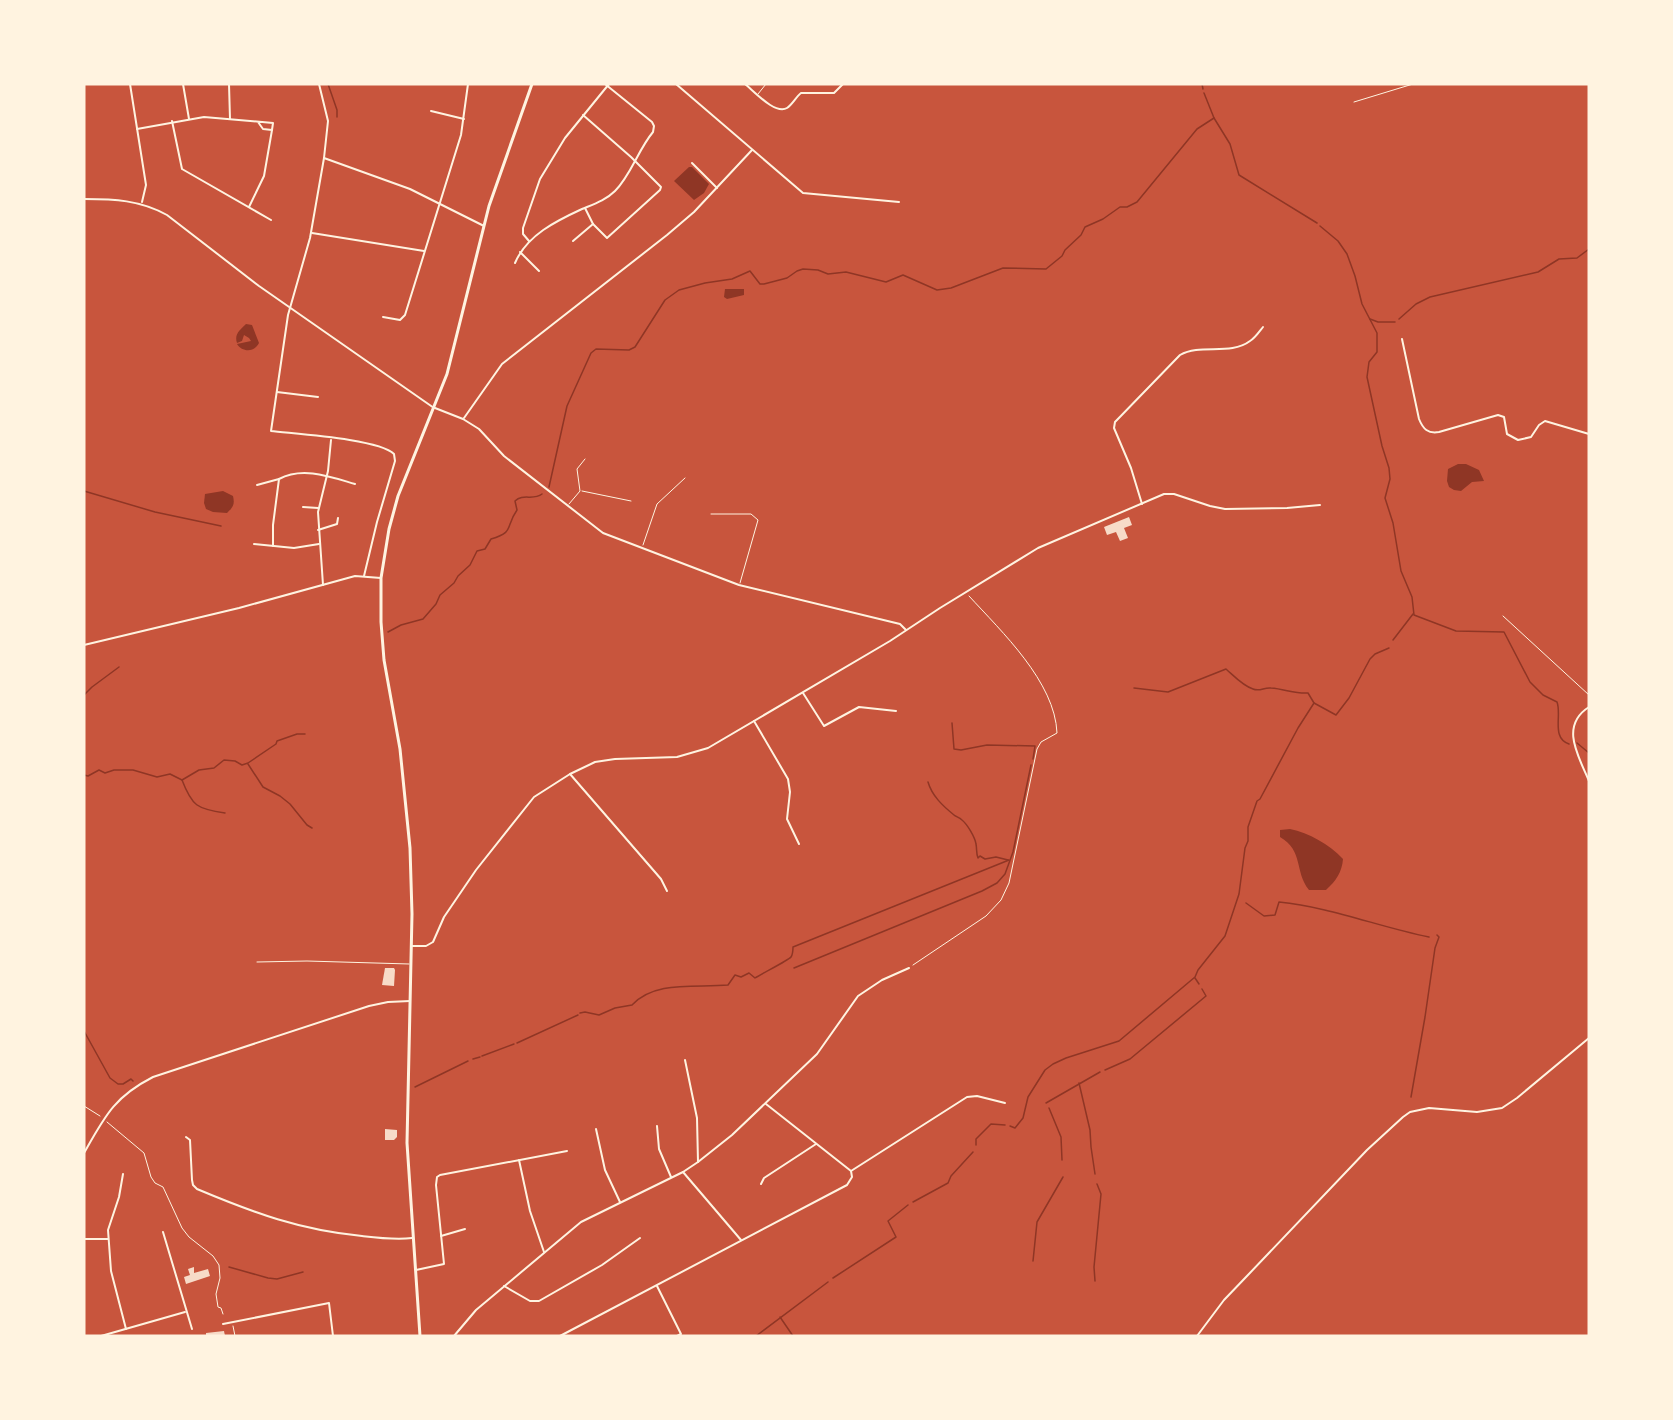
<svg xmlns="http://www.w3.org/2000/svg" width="1673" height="1420" font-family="Figtree,sans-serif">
  <rect width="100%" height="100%" fill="#c8553d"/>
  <!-- water -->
  <g fill="#8f3625">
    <polygon points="689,167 692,167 709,184 704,193 694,200 674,181"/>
    <polygon points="725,289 744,289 744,295 727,299 724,297"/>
    <path d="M246,324l6,1 7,18c-5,10 -17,9 -22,1l14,-3 -2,-3 -5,-3 -2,6 -5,2c-3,-9 3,-13 9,-19z"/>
    <polygon points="1458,464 1466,464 1479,470 1484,481 1472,482 1461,491 1454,490 1449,487 1447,481 1448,469"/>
    <path d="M223,491l10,5c2,9 0,11 -6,17l-14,-1 -7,-3 -2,-6 1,-9z"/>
    <path d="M1290,829c19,4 39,15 53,30 -1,13 -7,22 -17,31h-17c-15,-19 -5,-39 -29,-53v-7z"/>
  </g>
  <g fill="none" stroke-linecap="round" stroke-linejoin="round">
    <!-- stream -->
    <g stroke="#8f3625" stroke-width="1.5">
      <polyline points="328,84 337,110 337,117"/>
      <polyline points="1202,84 1203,89"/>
      <polyline points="1204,93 1214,118 1230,144 1239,175 1317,223"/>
      <path d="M1320,226l18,15 9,13 8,22 7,28 15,29v19l-8,10 -2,15 15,69 7,22 1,11 -5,19 8,25 8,48 11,26 2,18 42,16 48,1 26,50 13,13 14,7c5,13 -6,36 12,42"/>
      <polyline points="1370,319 1378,322 1395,322"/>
      <polyline points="1399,319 1416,304 1430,297 1538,272 1559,259 1577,258 1589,249"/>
      <polyline points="549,487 567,406 591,353 596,349 629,350 635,347 665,300 679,290 705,283 732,279 750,271 760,284 764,284 787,278 797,271 803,269 818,270 828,274 846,272 886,282 903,275 937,290 951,288 1003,268 1046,269 1062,256 1065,250 1081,235 1085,227 1103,219 1120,207 1127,207 1137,202 1197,129 1214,118"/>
      <polyline points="84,491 155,512 221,526"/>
      <path d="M388,632l13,-7 22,-6 13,-15 4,-9 14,-12 4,-7 12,-11 7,-14 8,-2 6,-10c24,-7 14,-12 26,-29l-2,-9c8,-8 18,0 27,-7"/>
      <polyline points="1393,640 1413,614"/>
      <path d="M1134,688l34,4 58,-23c8,7 17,17 27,20 7,3 11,-2 18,-1 14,1 24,6 37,5l6,10 22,12 13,-17 21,-39 5,-5 14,-6"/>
      <polyline points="84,695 92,687 119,667"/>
      <polyline points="952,723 954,749 961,750 987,745 1035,746 1033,759"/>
      <polyline points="1577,743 1589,753"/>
      <polyline points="248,764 263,787 280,796 290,804 307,825 312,828"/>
      <polyline points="84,775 88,776 99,770 105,773 114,770 133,770 157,777 170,774 182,780 199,770 214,768 224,760 235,761 242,765 248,763 276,744 277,741 297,734 305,734"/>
      <path d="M182,780c10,26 15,29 43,33"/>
      <path d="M928,782c4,14 15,24 26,33 2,2 5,2 8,5 5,4 13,17 14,24 1,5 0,9 2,14l2,-2 5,3 11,-2 12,3"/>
      <path d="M1246,903l18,13 11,-1 4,-13c51,5 100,25 150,35"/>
      <polyline points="794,968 982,891 997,883 1005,874 1013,852 1031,765"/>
      <polyline points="1195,978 1199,984"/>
      <path d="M580,1013l5,-1 14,3 16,-7 17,-3c23,-25 64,-17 96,-20l7,-10 6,2 8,-4 6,5c6,-4 34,-18 36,-21 2,-3 2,-7 2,-10l216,-87"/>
      <polyline points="84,1031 110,1078 118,1084 123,1084 131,1079 133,1081"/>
      <polyline points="517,1043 578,1015"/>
      <polyline points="482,1056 514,1044"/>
      <polyline points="473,1059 480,1057"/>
      <polyline points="1105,1070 1130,1059 1206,996 1202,989"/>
      <polyline points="1079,1083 1090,1130 1091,1147 1095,1174"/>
      <polyline points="415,1087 468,1061"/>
      <polyline points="1411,1097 1425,1017 1435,948 1439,937 1437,935"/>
      <polyline points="1046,1103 1100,1072"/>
      <polyline points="1049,1108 1061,1137 1062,1160"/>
      <polyline points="1010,1126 1015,1128 1023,1118 1028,1097 1045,1070 1053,1064 1066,1058 1119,1041 1195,977 1198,970 1225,936 1239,894 1245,848 1248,841 1248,827 1257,801 1260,799 1298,728 1314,703"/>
      <polyline points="976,1145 976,1139 991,1124 1005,1125"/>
      <polyline points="913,1202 948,1183 951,1176 973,1152"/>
      <polyline points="1033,1261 1037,1222 1063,1177"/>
      <polyline points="229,1267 268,1278 277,1279 303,1272"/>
      <polyline points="833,1278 896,1237 888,1221 908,1205"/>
      <polyline points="1095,1281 1094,1267 1101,1194 1097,1184"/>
      <polyline points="780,1317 793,1336"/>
      <polyline points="756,1336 828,1282"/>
    </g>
  </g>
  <!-- building -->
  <g fill="#f7dbc8">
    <polygon points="1129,517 1132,525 1124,528 1128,538 1120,541 1116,532 1107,535 1104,527"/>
    <polygon points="385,968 394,968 395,970 394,986 382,985"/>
    <polygon points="385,1129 397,1130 397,1137 394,1140 385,1140"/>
    <polygon points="194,1267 194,1273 208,1269 210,1276 186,1284 184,1277 190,1275 188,1269"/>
    <polygon points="224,1331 225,1336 206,1336 206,1333"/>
  </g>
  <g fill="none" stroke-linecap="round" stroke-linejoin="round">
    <!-- path -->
    <g stroke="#fff3e0" stroke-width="1">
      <path d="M913,965l73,-49 15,-16 8,-17 28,-134 4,-7 16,-9c-2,-51 -55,-101 -88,-137"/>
      <polyline points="84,1106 100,1116"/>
      <polyline points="107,1122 144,1153 151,1177 155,1183 163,1187 182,1228 189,1237 213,1256 219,1265 220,1278 216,1294 218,1307 221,1308 223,1314"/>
      <polyline points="233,1326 235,1336"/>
    </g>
    <!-- service -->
    <g stroke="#fff3e0" stroke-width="1">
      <polyline points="758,94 766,84"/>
      <polyline points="1354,102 1413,84"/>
      <polyline points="582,491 631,501"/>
      <polyline points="569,504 580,491 577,469 585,459"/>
      <polyline points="711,514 751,514 758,520 740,583"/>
      <polyline points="643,545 657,504 685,478"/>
      <polyline points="1503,616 1589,695"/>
      <polyline points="257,962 307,961 409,964"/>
    </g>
    <!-- minor -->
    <g stroke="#fff3e0" stroke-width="2">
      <polyline points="183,84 189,119"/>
      <polyline points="229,84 230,119"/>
      <path d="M319,84l9,37 -4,37 -14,80 -22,77 -17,116c25,3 108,8 123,23l1,7 -18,61 -13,54"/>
      <polyline points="676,84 803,193 899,202"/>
      <path d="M745,84c9,7 30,31 42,24 5,-3 9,-11 14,-15h33l9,-9"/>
      <polyline points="431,111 464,119"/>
      <polyline points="583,115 631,157 661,187 660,190 607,238 593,224 585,208"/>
      <polyline points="172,121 182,169 271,220"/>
      <polyline points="137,129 204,117 273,123 272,130 263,129 258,122"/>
      <polyline points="324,158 410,189 484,226"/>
      <polyline points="692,163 717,188"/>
      <polyline points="249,207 264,176 272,130"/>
      <polyline points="312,233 424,251"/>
      <polyline points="529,241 523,234 523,228 540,179 565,138 609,84"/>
      <polyline points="573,241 593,224"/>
      <polyline points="520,252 539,271"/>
      <path d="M515,263c12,-28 41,-42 67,-54 12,-5 24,-9 33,-18 16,-16 23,-41 38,-59l1,-6 -2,-4 -47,-38"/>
      <polyline points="383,317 400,320 405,315 461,135 468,84"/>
      <path d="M1402,339l17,80c4,10 9,15 20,13l59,-17 6,2 3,17 11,6 13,-3 8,-12 6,-4 44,13"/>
      <polyline points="277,392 318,397"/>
      <polyline points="435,408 463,419 479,429 504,456 603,533 739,585 900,624 906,630"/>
      <polyline points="464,418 502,364 667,235 694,212 752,150"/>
      <polyline points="257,485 279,479"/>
      <path d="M1142,504l-11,-36 -17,-40 1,-6 65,-67c21,-12 50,1 70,-14 5,-3 9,-9 13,-14"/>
      <polyline points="303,507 318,508"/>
      <polyline points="318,530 337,524 338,518"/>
      <polyline points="254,544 294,548 319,544"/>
      <path d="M273,546v-21l6,-46c24,-13 52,-2 76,5"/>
      <polyline points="323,585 318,512 328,471 331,440"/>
      <polyline points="84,645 239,608 355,576 381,578"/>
      <polyline points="803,693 824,726 859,707 896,711"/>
      <polyline points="754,721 788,779 790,792 787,819 799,844"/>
      <polyline points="570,774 661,879 667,891"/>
      <polyline points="411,946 426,946 433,942 444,917 476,870 534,797 570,774 595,762 615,759 677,757 708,748 890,641 940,608 1038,548 1164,494 1174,494 1210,506 1225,509 1287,508 1320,505"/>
      <polyline points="685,1060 697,1118 698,1162"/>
      <polyline points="766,1104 851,1171"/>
      <polyline points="657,1126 659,1149 671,1177"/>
      <polyline points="596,1129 605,1170 620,1202"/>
      <path d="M186,1137l4,3 2,40 1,5 4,4c57,24 103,41 165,47 17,2 33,4 50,2"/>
      <path d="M84,1153c21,-37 30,-56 69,-76l216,-71 19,-4 22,-1"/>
      <polyline points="519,1160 530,1211 544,1252"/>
      <polyline points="851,1171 967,1097 977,1096 1005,1103"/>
      <polyline points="683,1172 741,1240"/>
      <polyline points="123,1174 119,1197 108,1230 111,1271 126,1329"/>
      <polyline points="761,1184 764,1178 816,1144"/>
      <polyline points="163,1232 192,1329"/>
      <polyline points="441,1236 465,1229"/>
      <polyline points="84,1239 108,1239"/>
      <polyline points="416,1270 444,1264 436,1185 437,1177 440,1175 567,1151"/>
      <polyline points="504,1286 530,1301 539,1301 602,1265 640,1238"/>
      <polyline points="657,1286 681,1334 677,1336"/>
      <polyline points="223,1324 329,1303 333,1336"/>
      <polyline points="101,1336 185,1312"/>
      <polyline points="454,1336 476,1310 581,1222 683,1172 698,1162 732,1135 817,1054 858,996 882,980 909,968"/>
      <polyline points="560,1336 847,1185 852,1177 851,1171"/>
    </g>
    <!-- tertiary -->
    <g stroke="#fff3e0" stroke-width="2">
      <polyline points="130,84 146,185 142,202"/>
      <path d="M84,199c30,0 56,1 83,16l92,71 175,122"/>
      <path d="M1589,707c-30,19 -10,50 0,74"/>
      <polyline points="1197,1336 1224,1300 1247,1276 1367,1150 1403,1117 1410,1112 1429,1108 1477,1112 1502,1108 1517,1098 1589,1038"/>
    </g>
    <!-- secondary -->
    <polyline stroke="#fff3e0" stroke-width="3" points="420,1336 407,1143 412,914 410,848 400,749 384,660 381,622 381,578 389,529 398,496 447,374 489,206 532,84"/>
  </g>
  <!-- border -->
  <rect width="1673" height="1420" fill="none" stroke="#fff3e0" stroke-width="171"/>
</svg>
